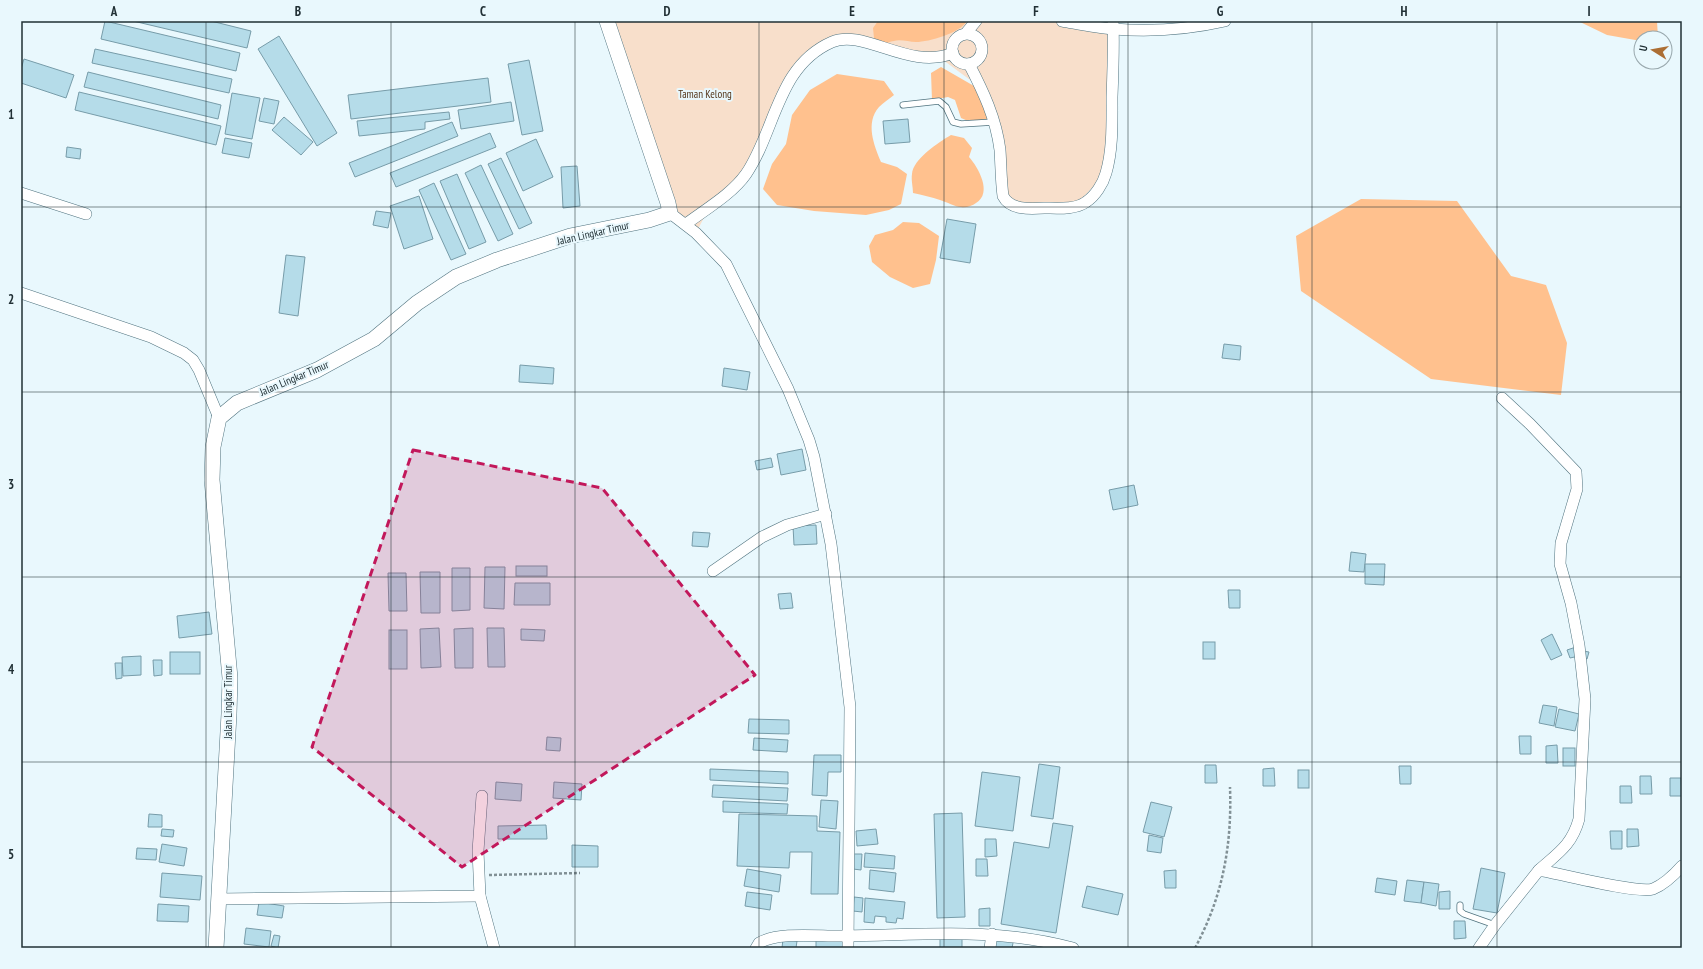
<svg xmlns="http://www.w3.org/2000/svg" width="1703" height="969" font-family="'PT Sans Narrow',sans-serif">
  <rect width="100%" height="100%" fill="#e9f8fd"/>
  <!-- green -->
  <polygon fill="#f8dfcb" points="607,21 1114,21 1106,173 1075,206 1033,209 1003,196 1000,150 981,88 939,57 841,39 805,63 736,186 711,204 696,233 670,212"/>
  <!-- water -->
  <g fill="#ffc18e">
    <path d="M878,21h89c-7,12 -38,21 -51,21 -7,0 -16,-3 -22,-1 -4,0 -8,3 -12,4l-8,-7 -1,-10z"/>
    <polygon points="1578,21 1657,21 1658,38 1641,38 1641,41 1607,35"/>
    <polygon points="941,67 974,86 989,120 968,121 961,118 955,100 948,97 932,100 931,73"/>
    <path d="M837,74l47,7 10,14c-5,4 -11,8 -15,12 -14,16 -5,38 2,55l16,5 10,7 -6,30 -12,6 -23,5 -52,-4 -37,-6 -14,-16 9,-25 14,-20 6,-29 18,-25z"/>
    <path d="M951,135l13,3 8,10 -3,9c9,10 24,36 7,46 -4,3 -10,5 -15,4 -6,0 -14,-5 -21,-7 -8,-3 -18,-5 -27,-7 0,-6 -2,-13 -1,-19 1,-15 27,-32 39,-39z"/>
    <polygon points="1361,199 1457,201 1511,276 1546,285 1567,343 1561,395 1431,379 1301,291 1296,236"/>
    <polygon points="903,222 919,223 939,236 936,260 930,284 913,288 890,277 872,262 869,246 875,235 893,230"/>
  </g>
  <!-- building -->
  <g fill="#b5dce9" stroke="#779ca9">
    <polygon points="105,21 240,53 236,71 101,39"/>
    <polygon points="133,21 211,21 251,31 247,48"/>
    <polygon points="279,36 337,133 317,146 258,49"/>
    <polygon points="95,49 232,79 229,93 92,63"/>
    <polygon points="24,59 74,75 66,98 21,83 21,69"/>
    <polygon points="529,60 543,131 522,135 508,64"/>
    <polygon points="88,72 221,105 218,119 84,87"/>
    <polygon points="488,78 491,102 351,119 348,95"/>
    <polygon points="79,92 221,126 216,145 75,110"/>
    <polygon points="232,93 260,98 252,139 225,134"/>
    <polygon points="264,98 279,101 274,124 259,121"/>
    <polygon points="511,102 514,121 461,129 458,110"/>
    <polygon points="449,112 450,119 425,122 425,129 359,136 357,121"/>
    <polygon points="284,117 313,142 301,155 272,130"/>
    <polygon points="908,119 910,142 885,144 883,121"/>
    <polygon points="452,122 458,136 355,177 349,163"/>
    <polygon points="490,133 496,147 396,187 390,173"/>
    <polygon points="225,138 252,143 249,158 222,153"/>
    <polygon points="536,139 553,177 523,191 506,153"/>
    <polygon points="67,147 81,149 80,159 66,157"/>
    <polygon points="501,158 532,223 519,229 488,164"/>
    <polygon points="481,165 513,234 498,241 465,173"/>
    <polygon points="577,166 580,206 563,208 561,167"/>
    <polygon points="457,174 486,242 469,249 440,181"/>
    <polygon points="434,183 466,254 451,260 419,190"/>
    <polygon points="419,196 433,239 404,249 390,206"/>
    <polygon points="376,211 391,213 388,228 373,225"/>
    <polygon points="947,219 976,224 970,263 940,258"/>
    <polygon points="286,255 305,257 298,316 279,313"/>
    <polygon points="1224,344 1241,346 1240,360 1222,358"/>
    <polygon points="520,365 554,368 553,384 519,382"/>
    <polygon points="724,368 750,372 747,390 722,386"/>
    <polygon points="802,449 806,470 781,475 777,454"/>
    <polygon points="771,458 773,467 757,470 755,461"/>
    <polygon points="1134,485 1138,505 1113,510 1109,490"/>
    <polygon points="816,525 817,544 794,545 793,526"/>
    <polygon points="693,532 710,533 708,547 692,546"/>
    <polygon points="1351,552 1366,554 1364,572 1349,571"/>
    <polygon points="1365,564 1385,564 1384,585 1365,584"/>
    <rect x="516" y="566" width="31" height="10"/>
    <polygon points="485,567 505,567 504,609 484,608"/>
    <polygon points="452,568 470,568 470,610 452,611"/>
    <polygon points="420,572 440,572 440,613 421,613"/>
    <polygon points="388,573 406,573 407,611 389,611"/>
    <polygon points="515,583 550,583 550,605 514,605"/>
    <polygon points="1228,590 1240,590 1240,608 1229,608"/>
    <polygon points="791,593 793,608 780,609 778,594"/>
    <polygon points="209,612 212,634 179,638 177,616"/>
    <polygon points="439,628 441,667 421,668 420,629"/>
    <polygon points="473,628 473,668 455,668 454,629"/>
    <polygon points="487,628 504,628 505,667 488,667"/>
    <polygon points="521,629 545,630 544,641 521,640"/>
    <rect x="389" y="630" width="18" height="39"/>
    <polygon points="1552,634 1562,655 1551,660 1541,640"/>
    <rect x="1203" y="642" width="12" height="17"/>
    <polygon points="1576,647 1579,656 1570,658 1567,650"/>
    <polygon points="1583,651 1589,652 1587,659 1582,658"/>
    <rect x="170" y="652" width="30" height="22"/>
    <polygon points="141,656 141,675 123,676 122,657"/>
    <polygon points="153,660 162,660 162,675 154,676"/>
    <polygon points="115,663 122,663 122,678 116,679"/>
    <polygon points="1543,705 1557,707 1554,726 1539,723"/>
    <polygon points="1559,709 1579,714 1575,731 1555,727"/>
    <polygon points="749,719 789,720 789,734 748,733"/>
    <polygon points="1519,736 1531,736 1531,754 1520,754"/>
    <polygon points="547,737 561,738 560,751 546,750"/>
    <polygon points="754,738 788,740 787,752 753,750"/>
    <polygon points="1557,745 1558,763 1546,763 1546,746"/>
    <rect x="1563" y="748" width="12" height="18"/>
    <polygon points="814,755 841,755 841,772 828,772 827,796 812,795"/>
    <polygon points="1039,764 1060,767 1053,819 1031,816"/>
    <polygon points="1205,765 1216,765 1217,783 1205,783"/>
    <polygon points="1399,766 1411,766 1411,784 1400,784"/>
    <polygon points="1274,768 1275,786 1263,786 1263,769"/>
    <polygon points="710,769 788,772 788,784 710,780"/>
    <rect x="1298" y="770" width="11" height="18"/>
    <polygon points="982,772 1020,777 1013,831 975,826"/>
    <polygon points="1640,776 1651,776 1652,794 1640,794"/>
    <polygon points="1670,778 1681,778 1682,796 1670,796"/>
    <polygon points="496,782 522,784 521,801 495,799"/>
    <polygon points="554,782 582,784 581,800 553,798"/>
    <polygon points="713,785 788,788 787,801 712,797"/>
    <polygon points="1620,786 1631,786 1632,803 1620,803"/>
    <polygon points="821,800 838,801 836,829 819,827"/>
    <polygon points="723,801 788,804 787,814 723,812"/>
    <polygon points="1151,802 1172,807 1164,837 1143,832"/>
    <polygon points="962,813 965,917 937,918 934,814"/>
    <polygon points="149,814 162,815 162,827 148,827"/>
    <polygon points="739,814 817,816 817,831 840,832 838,894 811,894 812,852 790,852 789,868 737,866"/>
    <polygon points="1053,823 1073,826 1056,933 1001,924 1014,842 1049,848"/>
    <polygon points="546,825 547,839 498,839 498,826"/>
    <polygon points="162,829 174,830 173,837 161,836"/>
    <polygon points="876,829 878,844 857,846 856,831"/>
    <polygon points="1627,829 1638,829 1639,846 1627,847"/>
    <polygon points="1610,831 1622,831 1622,849 1611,849"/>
    <polygon points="1149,835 1163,838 1161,853 1147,851"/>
    <polygon points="985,839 996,839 997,856 985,857"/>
    <polygon points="162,844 187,848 184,866 159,862"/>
    <polygon points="572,845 598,846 598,867 572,867"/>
    <polygon points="137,848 157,849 156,860 136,859"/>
    <polygon points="865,853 895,856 894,869 864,867"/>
    <polygon points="854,854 862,854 861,870 853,869"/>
    <polygon points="976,859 987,859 988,876 976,876"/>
    <polygon points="1481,868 1505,873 1497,913 1473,909"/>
    <polygon points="747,869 781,875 779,892 744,886"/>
    <polygon points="870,870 896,873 894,892 869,889"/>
    <polygon points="1176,870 1176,888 1165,888 1164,871"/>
    <polygon points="162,873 202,876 200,900 160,897"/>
    <polygon points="1377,878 1397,881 1395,895 1375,892"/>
    <polygon points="1407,880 1424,882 1421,903 1404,901"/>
    <polygon points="1424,882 1439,884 1436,906 1421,903"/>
    <polygon points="1087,886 1123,894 1118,915 1082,907"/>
    <polygon points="1450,891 1450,909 1439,909 1439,892"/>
    <polygon points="747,892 772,895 770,910 745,906"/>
    <polygon points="854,897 863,898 862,912 853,911"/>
    <polygon points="865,898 905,902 903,919 897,918 896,923 886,922 886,917 875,916 874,923 864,922"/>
    <polygon points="259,902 284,906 282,918 257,915"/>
    <polygon points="158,904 189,906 188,922 157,921"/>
    <polygon points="990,908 990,926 979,926 979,909"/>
    <polygon points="1454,921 1465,921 1466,938 1454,939"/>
    <polygon points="246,928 271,931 269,947 244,944"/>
    <polygon points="274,935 280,936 278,948 271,946"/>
    <polygon points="996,935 1014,938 1012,948 993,948"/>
    <rect x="940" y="936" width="22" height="12"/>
    <polygon points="783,939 797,941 796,948 782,948"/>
    <polygon points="816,939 844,941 843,948 816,948"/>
  </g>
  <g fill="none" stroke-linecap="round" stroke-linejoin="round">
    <!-- service casing -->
    <g stroke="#50737f" stroke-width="7">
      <g id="service">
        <polyline points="903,105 939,101 946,107 953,122 961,124 994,122"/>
        <polyline points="1460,905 1460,911 1464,914 1495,925"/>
      </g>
    </g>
    <!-- minor casing -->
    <g stroke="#50737f" stroke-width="12">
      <g id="minor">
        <path d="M1062,21c17,3 35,7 52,8 37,3 76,0 111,-8"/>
        <polyline points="966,33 976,21"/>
        <circle cx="967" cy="49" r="15"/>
        <path d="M969,64c14,27 27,54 31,86 1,15 1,31 3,46 7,14 27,13 41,12 12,0 31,2 42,-6 9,-6 17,-18 20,-29 7,-24 6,-51 6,-76 1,-25 2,-51 1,-76"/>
        <polyline points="21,193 86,214"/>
        <polyline points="670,213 696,233 726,264 788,389 809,440 814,457 831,544 850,707 848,948"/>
        <path d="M686,224c20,-15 46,-30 60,-50 30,-44 31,-108 86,-132 32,-14 77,29 121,11"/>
        <polyline points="21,293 151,337 184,353 193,360 199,370 219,418"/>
        <path d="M1502,398l28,26 46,48 1,17 -16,54 -1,21 11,39 8,42 6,54 -6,120c-7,26 -21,34 -40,51"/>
        <polyline points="713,571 762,537 787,525 826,514"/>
        <polyline points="480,896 494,948"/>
        <polyline points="219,899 480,896 478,851 482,796"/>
        <path d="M756,948l3,-5c21,-12 62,-6 87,-7 79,-1 149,-9 227,12"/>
        <polyline points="990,948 992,934"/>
        <path d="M1479,948l16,-23 44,-55c21,4 99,24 114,19 12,-5 21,-14 29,-23"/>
      </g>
    </g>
    <!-- secondary casing -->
    <g stroke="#50737f" stroke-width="16">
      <polyline id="secondary" points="216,948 229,714 230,678 212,480 213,447 219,418 237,403 317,370 374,339 417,303 456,277 497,260 570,236 649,220 670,213 668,203 607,21"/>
    </g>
    <!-- path -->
    <g stroke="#819095" stroke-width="2.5" stroke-dasharray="3 2" stroke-linecap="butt">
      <polyline points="489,875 580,873"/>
      <path d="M1195,948c28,-52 37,-103 35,-161"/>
    </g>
    <!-- service -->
    <use href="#service" stroke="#fff" stroke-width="5.5"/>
    <!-- minor -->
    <use href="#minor" stroke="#fff" stroke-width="11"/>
    <!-- secondary -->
    <use href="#secondary" stroke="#fff" stroke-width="15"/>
  </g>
  <!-- marked area -->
  <path fill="#c2185b" fill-opacity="0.2" stroke="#c2185b" stroke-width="3" stroke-dasharray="8 5" stroke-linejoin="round" d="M413,450l189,38 153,187 -293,192 -150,-120z"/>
  <!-- grid -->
  <path fill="none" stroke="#213035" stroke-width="1" stroke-opacity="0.55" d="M206,21v927M391,21v927M575,21v927M759,21v927M944,21v927M1128,21v927M1312,21v927M1497,21v927M21,207h1661M21,392h1661M21,577h1661M21,762h1661"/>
  <g text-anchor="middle" stroke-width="4" stroke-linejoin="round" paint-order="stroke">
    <!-- park labels -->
    <g font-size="11" fill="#543519" stroke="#e9f8fd">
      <text x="705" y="98">Taman Kelong</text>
    </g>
    <!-- street labels -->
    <g font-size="11" fill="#213035" stroke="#e9f8fd">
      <text transform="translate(593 233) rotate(-13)" y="4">Jalan Lingkar Timur</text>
      <text transform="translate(294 378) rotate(-23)" y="4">Jalan Lingkar Timur</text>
      <text transform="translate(228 702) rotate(-90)" y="4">Jalan Lingkar Timur</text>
    </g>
  </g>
  <!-- border -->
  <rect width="1703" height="969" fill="none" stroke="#e9f8fd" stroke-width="44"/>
  <!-- north arrow -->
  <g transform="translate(1653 50) rotate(281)"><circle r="19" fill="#e9f8fd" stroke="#99a8ad"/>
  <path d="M0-3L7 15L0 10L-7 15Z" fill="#ac6e34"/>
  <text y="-6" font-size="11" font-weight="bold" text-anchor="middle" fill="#213035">U</text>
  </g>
  <rect x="22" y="22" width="1659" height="925" fill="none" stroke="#213035" stroke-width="1.5"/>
  <g font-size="13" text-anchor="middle" font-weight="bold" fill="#213035">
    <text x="114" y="16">A</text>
    <text x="298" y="16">B</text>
    <text x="483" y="16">C</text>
    <text x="667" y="16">D</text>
    <text x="852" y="16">E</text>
    <text x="1036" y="16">F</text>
    <text x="1220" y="16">G</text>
    <text x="1404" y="16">H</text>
    <text x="1589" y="16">I</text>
    <text x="11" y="119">1</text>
    <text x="11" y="304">2</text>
    <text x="11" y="489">3</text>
    <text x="11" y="674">4</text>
    <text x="11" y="859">5</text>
  </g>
</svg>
